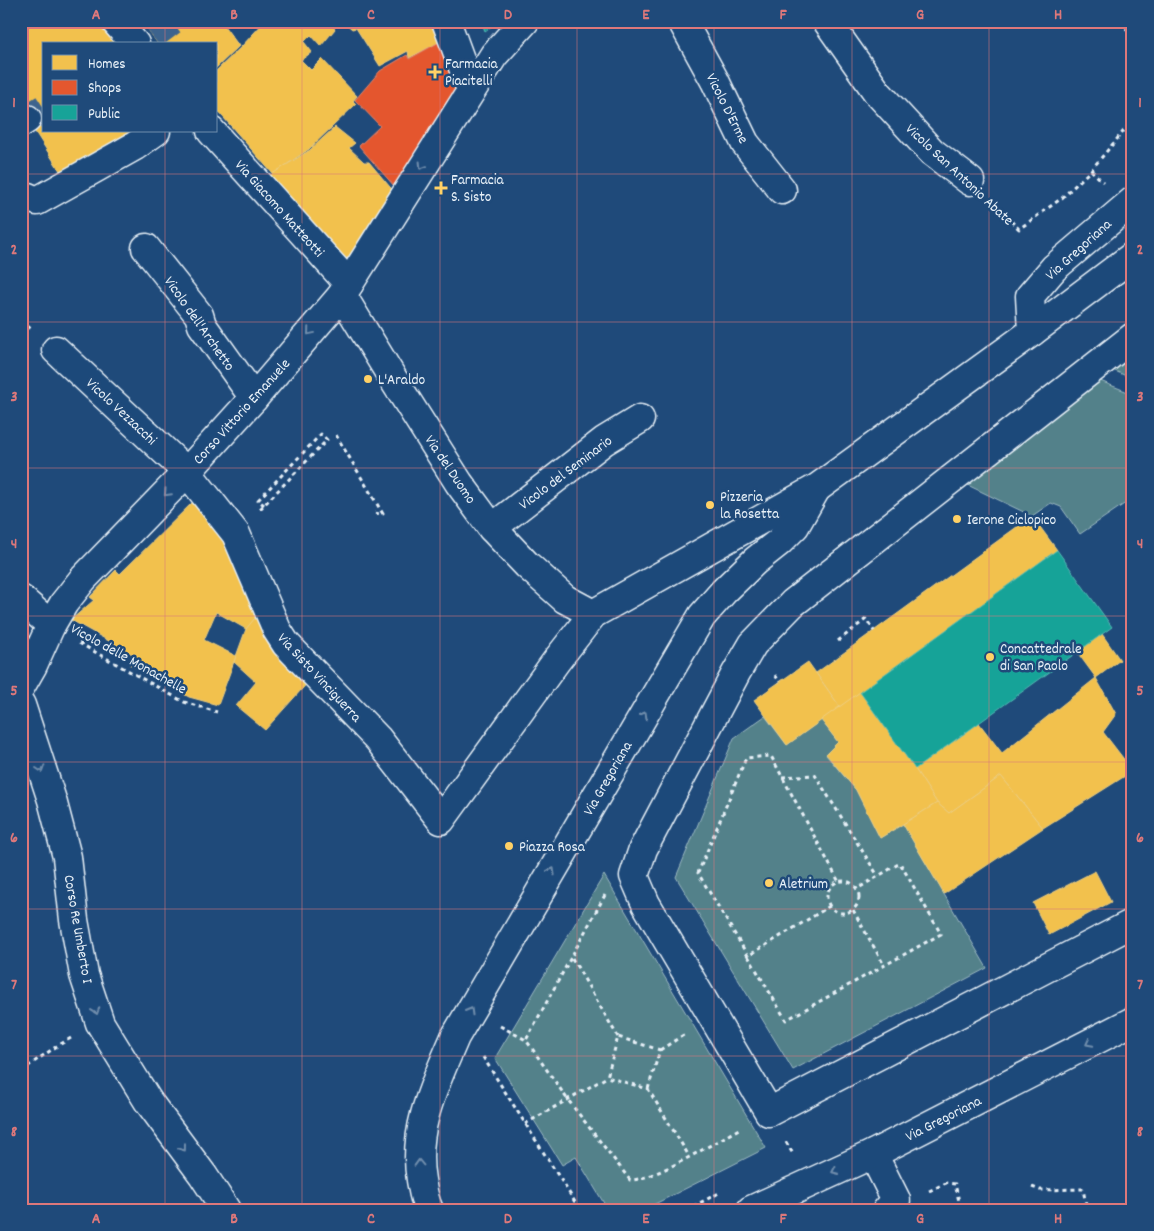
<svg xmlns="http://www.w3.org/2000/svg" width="1154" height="1231" font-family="Dekko,sans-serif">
  <rect width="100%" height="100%" fill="#1f4a7a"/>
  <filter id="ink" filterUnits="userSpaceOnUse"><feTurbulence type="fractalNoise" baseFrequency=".02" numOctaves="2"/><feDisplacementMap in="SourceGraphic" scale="10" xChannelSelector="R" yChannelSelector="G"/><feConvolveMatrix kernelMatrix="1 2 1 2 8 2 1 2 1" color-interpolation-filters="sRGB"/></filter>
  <g filter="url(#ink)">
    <!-- green -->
    <g fill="#52818a" stroke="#9db9c1">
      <polygon points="1133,347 1133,379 1106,367"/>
      <polygon points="1085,375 1133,394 1133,498 1080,534 1061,507 1051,503 1032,516 953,478"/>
      <polygon points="765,716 787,745 821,720 838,742 826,755 856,790 880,838 903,824 987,968 793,1070 676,877 734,738"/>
      <polygon points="604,875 766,1148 643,1210 608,1210 576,1157 562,1165 495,1058"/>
    </g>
    <!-- homes -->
    <g fill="#f2c14e" stroke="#efcf81">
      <polygon points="34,21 103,21 119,41 115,44 44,44 44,131 139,131 62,174 21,110 21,29"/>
      <polygon points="142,21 200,21 201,23 203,21 217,21 220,24 222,23 239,46 216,68 216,44 158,44"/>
      <polygon points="265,21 328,21 335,29 321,46 311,35 304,42 312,52 301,60 311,70 322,59 357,96 353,101 356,104 309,149 273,174 216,109 216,71 242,46"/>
      <polygon points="343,21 435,21 445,39 409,58 408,51 380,66 356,28 352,29"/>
      <polygon points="335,127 355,143 349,148 364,162 369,162 400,199 348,261 269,176 310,150"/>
      <polygon points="196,499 228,538 259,614 246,629 216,612 204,640 236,656 218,705 189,697 129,664 134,655 71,620 94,600 90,597 116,570 120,574"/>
      <polygon points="1032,516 1057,550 840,707 816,673"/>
      <polygon points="255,618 311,679 265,730 236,706 256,682 234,662 246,629"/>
      <polygon points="1102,634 1120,660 1096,678 1077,652"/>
      <polygon points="808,662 840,707 787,745 754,700"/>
      <polygon points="1096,678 1116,714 1103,732 1133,771 1043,828 1001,776 949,813 937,803 915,769 979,723 1002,753"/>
      <polygon points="860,692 915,769 937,803 880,838 856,790 826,754 838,742 821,720"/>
      <polygon points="1001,776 1043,828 944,894 903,824 937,803 949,813"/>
      <polygon points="1095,871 1111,902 1049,935 1033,903"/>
    </g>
    <!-- shops -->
    <polygon fill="#e4572e" stroke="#e5856b" points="445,39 456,78 454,98 402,195 359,146 380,126 355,100 380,71 407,55 409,59"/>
    <!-- public -->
    <g fill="#17a398" stroke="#56bab5">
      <polygon points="21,21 34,21 21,29"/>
      <polygon points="481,21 499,21 485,31"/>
      <polygon points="1057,550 1112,627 915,769 860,692"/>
    </g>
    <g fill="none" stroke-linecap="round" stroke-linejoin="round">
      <!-- minor-tunnel -->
      <g stroke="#3d638d" stroke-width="28" stroke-dasharray="28 14" stroke-linecap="butt">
        <polyline points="152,36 172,21"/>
        <polyline points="27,119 44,108"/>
      </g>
      <!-- minor casing -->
      <g stroke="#e8f1f8" stroke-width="31">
        <g id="minor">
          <polyline points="115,21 135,44"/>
          <polyline points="446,21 471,89"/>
          <polyline points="682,21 715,81 745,143 782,190"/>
          <polyline points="827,21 877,92 932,152 970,181"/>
          <polyline points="21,123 27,119"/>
          <polyline points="211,131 349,284"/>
          <polyline points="21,194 37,201 135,146 156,131"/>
          <polyline points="146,248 199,315 202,325 254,398"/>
          <polyline points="342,295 395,382 459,483 492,528 527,565 565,599 593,614"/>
          <polyline points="1032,332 1030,296 1054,268 1133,201"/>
          <polyline points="1133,337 793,603 753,644 736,673 643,849 634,876 646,904 769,1112 1133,923"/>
          <polyline points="56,350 187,472 236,534 277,630 286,644 378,739 441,820 557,660 593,614 817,488 1032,332 1133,256"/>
          <polyline points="492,528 604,441 640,419"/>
          <polyline points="21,599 51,625"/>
          <polyline points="21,686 33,665 51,625 64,603 83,579 187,472 254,398 342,295 494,55 525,21"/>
          <polyline points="21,705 52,800 67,857 74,920 84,975 100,1023 148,1101 203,1175 226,1210"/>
          <polyline points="873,1154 896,1200 887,1210"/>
          <path d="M429,1210c-5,-10 -6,-19 -8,-30 -9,-51 14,-96 34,-143l247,-421 22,-25 31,-30 24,-19 16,-16 21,-37"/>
          <polyline points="751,1210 873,1154 1133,1021"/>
        </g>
      </g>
      <!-- path -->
      <g stroke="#e8f1f8" stroke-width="3" stroke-dasharray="4 4" stroke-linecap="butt">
        <polyline points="1122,21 1133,40"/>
        <polyline points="1091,170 1103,182"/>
        <polyline points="994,204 1019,229 1062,198 1091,170 1133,120"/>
        <polyline points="21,321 31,329"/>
        <polyline points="336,435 383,514 372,513"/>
        <polyline points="260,509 264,505 327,440 321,434 258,500 264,505"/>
        <polyline points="838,641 866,619 874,631"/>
        <polyline points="79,643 184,702 217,712"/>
        <polyline points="775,675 780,682"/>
        <polyline points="782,777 815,775 878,876"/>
        <circle cx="843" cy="897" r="16"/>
        <path d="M605,895l-79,145 42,60 62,80c25,0 85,-38 109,-51"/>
        <polyline points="830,906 748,956 698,873 746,758 771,756 839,882"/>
        <polyline points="853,910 884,965"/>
        <polyline points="748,956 786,1020 941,934 900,863 857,889"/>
        <polyline points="572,958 618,1037"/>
        <polyline points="500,1026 526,1040"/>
        <polyline points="660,1050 685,1034"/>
        <polyline points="483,1057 580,1210"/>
        <polyline points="21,1071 57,1046 71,1038"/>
        <polyline points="648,1089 660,1050 618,1037 607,1077 648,1089 689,1156"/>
        <polyline points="525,1124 607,1077"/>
        <polyline points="786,1142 793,1154"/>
        <polyline points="1032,1187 1040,1190 1083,1189 1087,1210"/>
        <polyline points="929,1191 946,1183 955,1184 961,1210"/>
        <polyline points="686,1210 721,1192"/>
      </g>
      <!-- minor -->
      <use href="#minor" stroke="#1f4a7a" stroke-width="28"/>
    </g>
    <!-- one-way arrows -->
    <defs><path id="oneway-chevron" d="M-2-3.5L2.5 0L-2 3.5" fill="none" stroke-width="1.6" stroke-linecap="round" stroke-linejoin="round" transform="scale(1.25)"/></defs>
    <g stroke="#6f8dac">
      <use href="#oneway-chevron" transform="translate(422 166) rotate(122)"/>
      <use href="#oneway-chevron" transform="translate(310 332) rotate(130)"/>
      <use href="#oneway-chevron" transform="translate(167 493) rotate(134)"/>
      <use href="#oneway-chevron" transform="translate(644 715) rotate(-60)"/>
      <use href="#oneway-chevron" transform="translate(41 769) rotate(72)"/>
      <use href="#oneway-chevron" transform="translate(552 871) rotate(-60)"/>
      <use href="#oneway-chevron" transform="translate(96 1011) rotate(71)"/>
      <use href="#oneway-chevron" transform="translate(470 1011) rotate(-60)"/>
      <use href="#oneway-chevron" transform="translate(1089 1043) rotate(153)"/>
      <use href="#oneway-chevron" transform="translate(183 1148) rotate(53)"/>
      <use href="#oneway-chevron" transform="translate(419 1163) rotate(-92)"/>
      <use href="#oneway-chevron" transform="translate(835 1171) rotate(155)"/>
    </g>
  </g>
  <!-- grid -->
  <path fill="none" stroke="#dd787b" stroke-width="1" stroke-opacity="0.55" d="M165,21v23M302,21v1189M440,21v1189M577,21v1189M714,21v1189M852,21v1189M989,21v1189M165,131v1079M21,174h1112M21,322h1112M21,468h1112M21,616h1112M21,762h1112M21,909h1112M21,1056h1112"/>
  <!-- markers -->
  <g fill="#ffd166" stroke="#1f4a7a" stroke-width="2">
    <path d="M432.5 64.5h5v5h5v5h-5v5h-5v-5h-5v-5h5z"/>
    <path d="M438.5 180.5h5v5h5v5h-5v5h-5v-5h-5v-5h5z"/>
    <circle cx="368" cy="379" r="5"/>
    <circle cx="710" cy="505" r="5"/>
    <circle cx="957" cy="519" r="5"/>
    <circle cx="990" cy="657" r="5"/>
    <circle cx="509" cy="846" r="5"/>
    <circle cx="769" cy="883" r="5"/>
  </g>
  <g text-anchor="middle" stroke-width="5" stroke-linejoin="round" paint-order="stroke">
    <!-- poi labels -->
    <g font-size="15" fill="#e8f1f8" stroke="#1f4a7a" text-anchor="start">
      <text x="445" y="68">Farmacia<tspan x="445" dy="17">Piacitelli</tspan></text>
      <text x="451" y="184">Farmacia<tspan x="451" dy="17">S. Sisto</tspan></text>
      <text x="378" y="384">L'Araldo</text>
      <text x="720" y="501">Pizzeria<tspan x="720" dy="17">la Rosetta</tspan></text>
      <text x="967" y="524">Ierone Ciclopico</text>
      <text x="1000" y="653">Concattedrale<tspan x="1000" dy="17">di San Paolo</tspan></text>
      <text x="519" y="851">Piazza Rosa</text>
      <text x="779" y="888">Aletrium</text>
    </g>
    <!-- street labels -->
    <g font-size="15" fill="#e8f1f8" stroke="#1f4a7a">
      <text transform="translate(728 108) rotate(63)" y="5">Vicolo D'Erme</text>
      <text transform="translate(960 174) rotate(43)" y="5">Vicolo San Antonio Abate</text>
      <text transform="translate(280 208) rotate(48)" y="5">Via Giacomo Matteotti</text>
      <text transform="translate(1078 249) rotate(-42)" y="5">Via Gregoriana</text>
      <text transform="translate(200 323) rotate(55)" y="5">Vicolo dell'Archetto</text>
      <text transform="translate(122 411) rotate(43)" y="5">Vicolo Vezzacchi</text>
      <text transform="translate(241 411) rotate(-48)" y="5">Corso Vittorio Emanuele</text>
      <text transform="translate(451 469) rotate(56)" y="5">Via del Duomo</text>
      <text transform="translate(565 472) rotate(-37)" y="5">Vicolo del Seminario</text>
      <text transform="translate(129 658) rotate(29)" y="5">Vicolo delle Monachelle</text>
      <text transform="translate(320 677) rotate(47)" y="5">Via Sisto Vinciguerra</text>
      <text transform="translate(607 778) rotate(-60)" y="5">Via Gregoriana</text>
      <text transform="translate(79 929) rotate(80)" y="5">Corso Re Umberto I</text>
      <text transform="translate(943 1118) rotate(-27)" y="5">Via Gregoriana</text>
    </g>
  </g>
  <!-- margin -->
  <rect width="1154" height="1231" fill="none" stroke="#1f4a7a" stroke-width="55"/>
  <!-- legend -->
  <rect x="42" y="42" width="175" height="90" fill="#1f4a7a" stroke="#6f8dac"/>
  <rect x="52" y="55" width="25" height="15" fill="#f2c14e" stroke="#6f8dac"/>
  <text x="88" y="68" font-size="15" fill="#e8f1f8">Homes</text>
  <rect x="52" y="80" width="25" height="15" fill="#e4572e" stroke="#6f8dac"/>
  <text x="88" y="92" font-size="15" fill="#e8f1f8">Shops</text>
  <rect x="52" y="105" width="25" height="15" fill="#17a398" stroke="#6f8dac"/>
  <text x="88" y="118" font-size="15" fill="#e8f1f8">Public</text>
  <rect x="28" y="28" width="1098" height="1176" fill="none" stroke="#dd787b" stroke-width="2"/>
  <g font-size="16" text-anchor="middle" font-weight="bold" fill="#dd787b">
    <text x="96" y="19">A</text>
    <text x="234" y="19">B</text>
    <text x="371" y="19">C</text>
    <text x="508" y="19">D</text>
    <text x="646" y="19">E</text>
    <text x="783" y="19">F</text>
    <text x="920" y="19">G</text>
    <text x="1058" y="19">H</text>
    <text x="14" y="107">1</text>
    <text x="1140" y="107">1</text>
    <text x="14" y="254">2</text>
    <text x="1140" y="254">2</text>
    <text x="14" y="401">3</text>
    <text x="1140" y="401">3</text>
    <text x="14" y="548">4</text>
    <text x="1140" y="548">4</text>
    <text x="14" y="695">5</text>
    <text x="1140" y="695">5</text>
    <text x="14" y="842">6</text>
    <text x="1140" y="842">6</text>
    <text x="14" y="989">7</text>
    <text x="1140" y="989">7</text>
    <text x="14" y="1136">8</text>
    <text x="1140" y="1136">8</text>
    <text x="96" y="1223">A</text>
    <text x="234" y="1223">B</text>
    <text x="371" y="1223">C</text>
    <text x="508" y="1223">D</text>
    <text x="646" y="1223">E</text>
    <text x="783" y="1223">F</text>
    <text x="920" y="1223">G</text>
    <text x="1058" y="1223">H</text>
  </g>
</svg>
